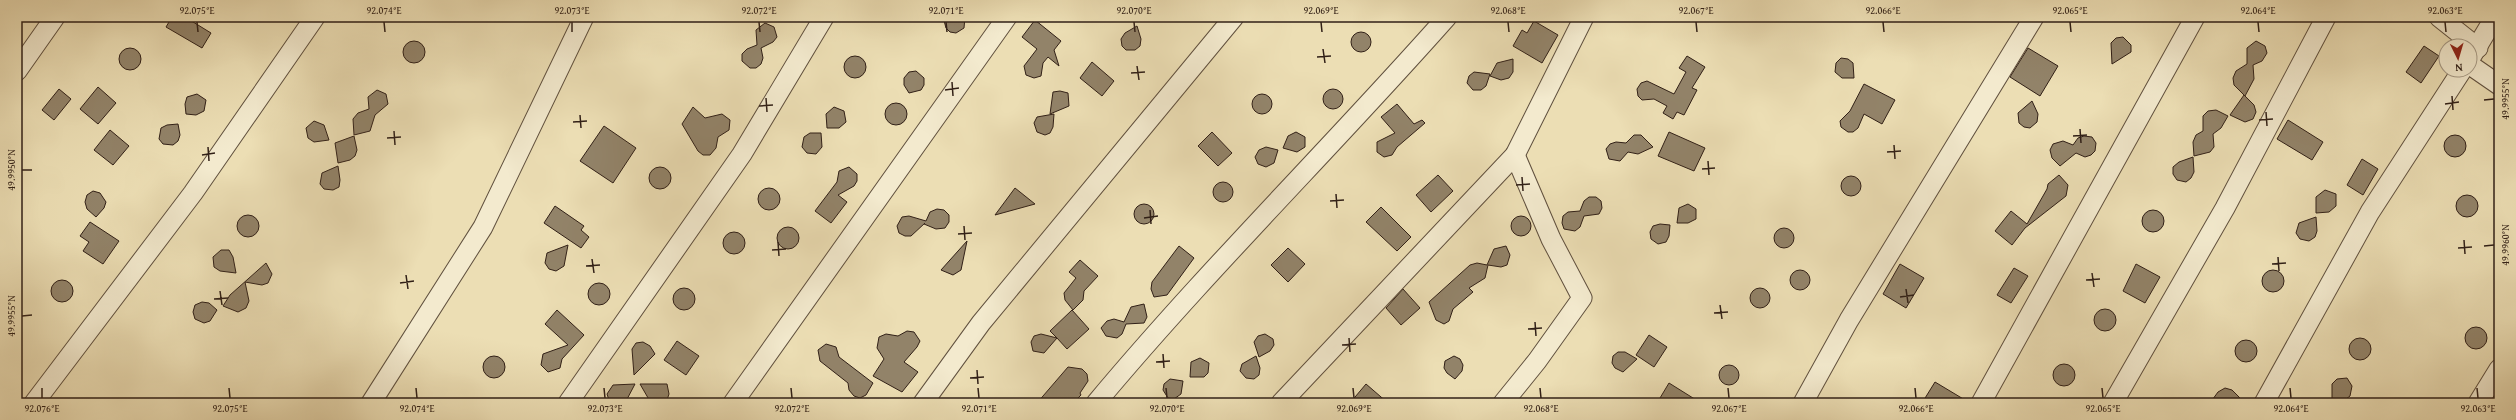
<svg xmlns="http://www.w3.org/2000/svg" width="2516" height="420" font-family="'Gentium Book Plus',serif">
  <rect width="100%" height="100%" fill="#ecdeb4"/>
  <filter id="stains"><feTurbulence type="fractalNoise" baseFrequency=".005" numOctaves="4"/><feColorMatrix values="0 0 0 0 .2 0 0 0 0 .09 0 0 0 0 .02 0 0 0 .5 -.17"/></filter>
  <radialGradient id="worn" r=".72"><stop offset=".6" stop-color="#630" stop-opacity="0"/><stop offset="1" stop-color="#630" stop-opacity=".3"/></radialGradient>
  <!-- building -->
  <g fill="#928369" stroke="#312017">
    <polygon points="172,17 185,17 211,33 202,48 166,27"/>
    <polygon points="943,17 965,17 964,28 956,33 950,32 946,28"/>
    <polygon points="1035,20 1061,41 1054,50 1059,66 1048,57 1043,63 1041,76 1034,78 1026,75 1024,66 1037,49 1022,37"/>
    <polygon points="1534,21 1558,35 1542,63 1513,46 1522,30 1527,33"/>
    <polygon points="765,23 774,27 777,37 773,42 761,48 763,58 761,64 756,68 750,68 742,61 742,54 747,49 757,45 756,30"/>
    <polygon points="1137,26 1141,39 1140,46 1135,50 1126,50 1122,46 1121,39 1125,33"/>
    <circle cx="1361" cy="42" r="10"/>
    <polygon points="2123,37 2131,45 2131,52 2112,64 2111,43 2116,38"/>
    <polygon points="2256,41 2265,46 2267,53 2262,61 2253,65 2254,79 2245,96 2234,85 2233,78 2236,71 2247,64 2247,48"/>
    <circle cx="414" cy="52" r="11"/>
    <polygon points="2424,46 2439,56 2421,83 2406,72"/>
    <polygon points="2028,48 2058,66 2040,96 2010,77"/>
    <circle cx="130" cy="59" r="11"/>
    <polygon points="1687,56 1705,67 1692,88 1697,90 1684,115 1677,112 1673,119 1663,113 1667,106 1654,99 1642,100 1638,96 1637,89 1641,83 1647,81 1674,94 1686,72 1679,68"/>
    <circle cx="855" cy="67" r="11"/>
    <polygon points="1841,58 1848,59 1853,63 1854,78 1842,78 1835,72 1836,63"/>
    <polygon points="1513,59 1513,72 1509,78 1501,80 1490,76 1497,63"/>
    <polygon points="1092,62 1114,81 1102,96 1080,78"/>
    <polygon points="916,71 924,78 924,85 921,90 909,93 904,85 904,78 909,72"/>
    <polygon points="1474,72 1490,74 1486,86 1481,90 1473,90 1467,83 1469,76"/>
    <polygon points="1864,84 1895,100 1882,124 1864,114 1858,128 1853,132 1848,132 1841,127 1840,121 1850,111"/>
    <polygon points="98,87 116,103 98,124 80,109"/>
    <polygon points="59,89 71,99 54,120 42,110"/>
    <circle cx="1333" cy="99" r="10"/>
    <polygon points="377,90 386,94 388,104 375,115 370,131 354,135 353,119 358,113 369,109 368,97"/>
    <polygon points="1060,91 1068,93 1069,106 1050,114 1053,92"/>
    <polygon points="197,94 206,100 204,111 196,115 186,114 185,104 187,97"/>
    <circle cx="1262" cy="104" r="10"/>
    <polygon points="2244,95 2254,105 2256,112 2253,119 2245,122 2230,115"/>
    <polygon points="2032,101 2038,114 2037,122 2030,128 2024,127 2019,123 2018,113"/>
    <circle cx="896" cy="114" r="11"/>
    <polygon points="1397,104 1414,124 1422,120 1425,123 1397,147 1392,155 1384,157 1377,152 1377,142 1395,133 1381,117"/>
    <polygon points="693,107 705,118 722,114 730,120 729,130 718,137 716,148 710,155 703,155 698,151 682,124"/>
    <polygon points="834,107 844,111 846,122 839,128 827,128 826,114"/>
    <polygon points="2216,110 2228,116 2221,128 2213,134 2214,147 2210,152 2194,156 2193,142 2196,135 2203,131 2203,116 2208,111"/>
    <polygon points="1054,114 1053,127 1050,133 1045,135 1037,132 1034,123 1037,117"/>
    <polygon points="2288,120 2323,142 2312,160 2277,139"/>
    <polygon points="314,121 324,125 329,140 314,142 308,138 306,128"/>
    <polygon points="178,124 180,135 178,141 173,145 163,144 159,139 161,128 167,125"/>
    <polygon points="604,126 636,148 613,183 580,161"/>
    <polygon points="110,130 129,146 113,165 94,150"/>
    <polygon points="1212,132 1232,153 1218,166 1198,146"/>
    <polygon points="1296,132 1305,137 1305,147 1297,152 1283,148 1288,136"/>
    <polygon points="1669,132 1705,148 1694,171 1658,156"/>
    <polygon points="810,133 821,133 822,147 816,154 807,153 802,147 804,137"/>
    <polygon points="1634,135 1641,135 1653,147 1638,154 1628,152 1620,161 1609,159 1606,149 1610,144 1616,142 1626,143"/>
    <circle cx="2455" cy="146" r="11"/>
    <polygon points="354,136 357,150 355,156 350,160 338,163 335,143"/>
    <polygon points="2084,136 2092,137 2096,143 2095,151 2091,155 2085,157 2076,153 2060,166 2052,158 2050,150 2053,144 2063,141 2073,145 2078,138"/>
    <polygon points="1266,147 1278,150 1274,163 1266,167 1258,164 1255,157 1259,150"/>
    <polygon points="2193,157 2194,172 2191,178 2186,182 2177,180 2173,174 2173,167 2179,162"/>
    <polygon points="2362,159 2378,169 2363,195 2347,185"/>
    <polygon points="338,166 340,180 339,187 333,190 324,189 320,184 322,173"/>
    <polygon points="849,167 857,174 857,181 854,186 838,195 847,202 831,223 815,211 837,182 839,171"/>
    <circle cx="660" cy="178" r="11"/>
    <polygon points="1438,175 1453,191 1431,212 1416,195"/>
    <polygon points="2059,175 2068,185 2066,196 2025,228 2012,245 1995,231 2011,211 2027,224 2047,189 2048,184"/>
    <circle cx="1851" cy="186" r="10"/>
    <circle cx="1223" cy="192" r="10"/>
    <polygon points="1015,188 1035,204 995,215"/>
    <circle cx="769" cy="199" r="11"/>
    <polygon points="2325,190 2336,194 2336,206 2329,212 2316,213 2316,197"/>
    <polygon points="93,191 100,193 106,202 104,208 96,217 87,209 85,202 87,195"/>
    <circle cx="2467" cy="206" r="11"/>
    <polygon points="1589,197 1596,197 1601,201 1602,208 1599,214 1584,216 1580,227 1575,231 1564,229 1562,223 1563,216 1568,212 1580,211 1584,201"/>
    <polygon points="1688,204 1696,209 1696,219 1688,223 1677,223 1679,208"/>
    <circle cx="1144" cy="214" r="10"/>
    <polygon points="555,206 584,226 581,230 589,237 581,248 544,223"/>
    <polygon points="1381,207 1411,237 1397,251 1366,222"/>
    <polygon points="937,209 944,210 949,215 949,222 945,228 936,229 924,224 925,223 911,236 905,236 899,233 897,226 902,217 909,216 926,221 930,212"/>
    <circle cx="2153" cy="221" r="11"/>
    <circle cx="248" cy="226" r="11"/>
    <circle cx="1521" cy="226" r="10"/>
    <polygon points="2316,217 2317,231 2315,237 2309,241 2300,239 2296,233 2299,223"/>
    <polygon points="90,222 119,241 103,264 83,251 89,242 80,236"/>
    <polygon points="1660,224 1670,225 1669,236 1666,242 1658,244 1651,239 1650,232 1653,226"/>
    <circle cx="788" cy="238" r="11"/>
    <circle cx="1784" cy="238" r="10"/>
    <circle cx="734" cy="243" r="11"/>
    <polygon points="967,241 961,270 953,275 941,270"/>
    <polygon points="568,245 564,266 556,271 549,269 545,263 547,253"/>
    <polygon points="1179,246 1194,258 1167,295 1154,297 1151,289 1152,282"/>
    <polygon points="1506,246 1510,255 1507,265 1501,267 1488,265 1485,278 1469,288 1473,292 1453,309 1449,321 1444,324 1436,320 1429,302 1470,265 1477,263 1487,265 1494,249"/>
    <polygon points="1288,248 1305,264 1288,282 1271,265"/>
    <polygon points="221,250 229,250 233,257 236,273 220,271 214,267 213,257"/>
    <polygon points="1080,260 1098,276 1084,291 1083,300 1073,310 1065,300 1064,293 1076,278 1069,272"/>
    <polygon points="266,263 272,274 268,283 262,285 245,282 249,301 246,308 238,312 223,306 230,295"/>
    <polygon points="1900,264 1924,278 1906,308 1883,294"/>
    <polygon points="2136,264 2160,277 2145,303 2123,291"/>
    <polygon points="2014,268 2028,276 2011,303 1997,295"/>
    <circle cx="1800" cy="280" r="10"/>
    <circle cx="2273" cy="281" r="11"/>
    <circle cx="62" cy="291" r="11"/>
    <circle cx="599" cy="294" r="11"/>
    <circle cx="1760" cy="298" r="10"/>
    <circle cx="684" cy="299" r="11"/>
    <polygon points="1403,289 1420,308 1401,325 1386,308"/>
    <polygon points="202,302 209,303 217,310 210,321 204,323 195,319 193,312 195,305"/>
    <polygon points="1144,304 1147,317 1144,323 1126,324 1122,334 1117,338 1106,336 1101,328 1107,321 1114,319 1124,322 1131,307"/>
    <circle cx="2105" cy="320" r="11"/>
    <polygon points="557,310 584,335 562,359 560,368 548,372 541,365 543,354 568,345 545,324"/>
    <polygon points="1072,310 1089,329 1067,349 1057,338 1044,353 1033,351 1031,342 1034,336 1041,334 1057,338 1050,331"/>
    <circle cx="2476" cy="338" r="11"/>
    <polygon points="907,331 914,332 920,341 917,347 904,362 918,372 902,392 873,376 884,359 877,348 879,337 886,334 898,336"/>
    <polygon points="1265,334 1273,339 1274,345 1270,351 1259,357 1254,342 1258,336"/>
    <polygon points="1649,335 1667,347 1654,367 1636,355"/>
    <circle cx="2360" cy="349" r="11"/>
    <circle cx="2246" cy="351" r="11"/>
    <polygon points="677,341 699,356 686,375 664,360"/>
    <polygon points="643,342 650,346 655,354 634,375 632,349 636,343"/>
    <polygon points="826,344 836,347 839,357 873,383 866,395 860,398 854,396 849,390 848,383 820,361 818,350"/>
    <polygon points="1618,352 1625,352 1637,359 1623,372 1615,368 1612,363 1613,356"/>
    <polygon points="1256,356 1260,368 1259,375 1254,379 1246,378 1240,371 1242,364"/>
    <polygon points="1454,356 1460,359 1463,365 1462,371 1455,379 1447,373 1444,368 1445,361"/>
    <circle cx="494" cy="367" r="11"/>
    <polygon points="1200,358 1209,363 1208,373 1204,377 1190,377 1191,362"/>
    <circle cx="2064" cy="375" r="11"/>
    <circle cx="1729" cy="375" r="10"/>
    <polygon points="1068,367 1082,369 1087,374 1088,381 1080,393 1081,395 1073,403 1037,403"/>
    <polygon points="2347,378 2352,386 2350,396 2341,403 2332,403 2332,384 2337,379"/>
    <polygon points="1170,379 1183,381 1181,394 1174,399 1168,398 1163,390 1164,384"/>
    <polygon points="1935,382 1970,403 1922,403"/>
    <polygon points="1669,383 1701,403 1657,403"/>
    <polygon points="635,384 625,403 610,403 607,394 613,385"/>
    <polygon points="640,384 667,384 669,394 666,403 651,403"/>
    <polygon points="1366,384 1388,403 1350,403"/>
    <polygon points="2225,388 2232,390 2245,403 2210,403 2218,392"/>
  </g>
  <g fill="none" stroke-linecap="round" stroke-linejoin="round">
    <!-- street casing -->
    <g stroke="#60503e" stroke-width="21">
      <g id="street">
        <polyline points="2439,17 2478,48"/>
        <polyline points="2471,57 2495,17"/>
        <polyline points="2470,65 2499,85"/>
        <polyline points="17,71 55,17"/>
        <polyline points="34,403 193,193 315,17"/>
        <polyline points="371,403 483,227 584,17"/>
        <polyline points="568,403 742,154 824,17"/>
        <polyline points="733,403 1007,17"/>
        <polyline points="923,403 981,323 1234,17"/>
        <path d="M1096,403c112,-134 236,-256 351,-386"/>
        <polyline points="1281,403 1515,155 1584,17"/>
        <polyline points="1503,403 1537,361 1582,298 1551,239 1515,155"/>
        <polyline points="1803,403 1849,320 2034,17"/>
        <polyline points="1981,403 2195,17"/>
        <polyline points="2113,403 2225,208 2326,17"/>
        <polyline points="2264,403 2370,212 2462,70"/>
        <polyline points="2478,403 2499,369"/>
      </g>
    </g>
    <!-- street -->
    <use href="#street" stroke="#f3eace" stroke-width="19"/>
  </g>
  <!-- ticks -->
  <path fill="none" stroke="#312017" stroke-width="1.5" d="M197,22l1,10M384,22l1,10M572,22v10M759,22l1,10M946,22l1,10M1134,22l1,10M1321,22l1,10M1508,22l1,10M1696,22l1,10M1883,22l1,10M2070,22l1,10M2258,22l1,10M2445,22l1,10M1323,49l2,14M1317,57l14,-1M1137,66l2,14M1131,73l14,-1M952,82l1,14M945,90l14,-2M2452,96l1,14M766,98l1,14M2484,100l10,-1M2445,104l14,-2M759,106l14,-1M2266,112l1,14M580,115l1,13M2259,120l14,-1M573,122l14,-1M2080,129l1,14M394,131l1,14M2073,136l14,-1M387,138l14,-1M1894,145l1,14M208,147l1,14M1887,152l14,-1M202,155l13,-2M1708,161l1,14M1702,169l13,-1M22,170h10M1522,177l1,14M1516,185l14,-1M1336,194l1,14M1330,201l14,-1M1150,210l1,14M1144,218l14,-2M964,226l1,14M958,234l14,-1M2464,240l1,14M778,242l1,14M2484,246l10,-1M2458,248l14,-1M772,250l14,-1M2278,257l1,14M592,259l2,14M2272,264l14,-1M586,266l14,-1M2092,273l2,14M406,275l2,14M2086,280l14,-1M400,283l14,-2M1906,289l2,14M220,291l2,14M1900,297l14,-2M214,299l14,-1M1720,305l2,14M1714,313l14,-1M22,316l10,-1M1535,322l1,14M1528,329l14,-1M1349,338l1,14M1342,345l14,-1M1163,354l1,14M1156,362l14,-1M977,370l1,14M970,378l14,-1M42,388v10M229,388l1,10M416,388l1,10M604,388l1,10M791,388l1,10M978,388l1,10M1166,388l1,10M1353,388l1,10M1540,388l1,10M1728,388l1,10M1915,388l1,10M2102,388l1,10M2290,388l1,10M2477,388l1,10"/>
  <!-- margin -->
  <rect width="2516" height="420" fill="none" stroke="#ecdeb4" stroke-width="44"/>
  <!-- north arrow -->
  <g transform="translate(2458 58) rotate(175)"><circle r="19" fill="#f3eace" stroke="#a59985"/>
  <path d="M0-3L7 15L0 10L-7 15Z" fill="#8f2418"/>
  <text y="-6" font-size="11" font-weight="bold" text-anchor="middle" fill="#312017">N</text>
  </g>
  <rect x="22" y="22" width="2472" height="376" fill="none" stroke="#312017" stroke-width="1.5"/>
  <g font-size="10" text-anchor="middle" fill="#312017">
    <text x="197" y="14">92.075°E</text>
    <text x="384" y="14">92.074°E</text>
    <text x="572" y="14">92.073°E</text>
    <text x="759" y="14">92.072°E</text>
    <text x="946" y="14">92.071°E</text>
    <text x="1134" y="14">92.070°E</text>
    <text x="1321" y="14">92.069°E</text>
    <text x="1508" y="14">92.068°E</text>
    <text x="1696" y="14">92.067°E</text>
    <text x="1883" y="14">92.066°E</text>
    <text x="2070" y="14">92.065°E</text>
    <text x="2258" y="14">92.064°E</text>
    <text x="2445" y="14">92.063°E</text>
    <text transform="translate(2505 99) rotate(-90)" y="4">49.9955°N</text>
    <text transform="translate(11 170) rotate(-90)" y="4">49.9950°N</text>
    <text transform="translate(2505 245) rotate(-90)" y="4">49.9960°N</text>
    <text transform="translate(11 316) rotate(-90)" y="4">49.9955°N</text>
    <text x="42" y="412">92.076°E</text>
    <text x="230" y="412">92.075°E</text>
    <text x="417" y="412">92.074°E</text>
    <text x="605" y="412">92.073°E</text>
    <text x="792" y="412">92.072°E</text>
    <text x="979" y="412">92.071°E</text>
    <text x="1167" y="412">92.070°E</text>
    <text x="1354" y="412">92.069°E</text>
    <text x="1541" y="412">92.068°E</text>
    <text x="1729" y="412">92.067°E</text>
    <text x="1916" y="412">92.066°E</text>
    <text x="2103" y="412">92.065°E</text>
    <text x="2291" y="412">92.064°E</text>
    <text x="2478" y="412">92.063°E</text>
  </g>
  <rect width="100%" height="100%" filter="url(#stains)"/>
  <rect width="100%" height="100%" fill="url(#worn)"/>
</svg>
